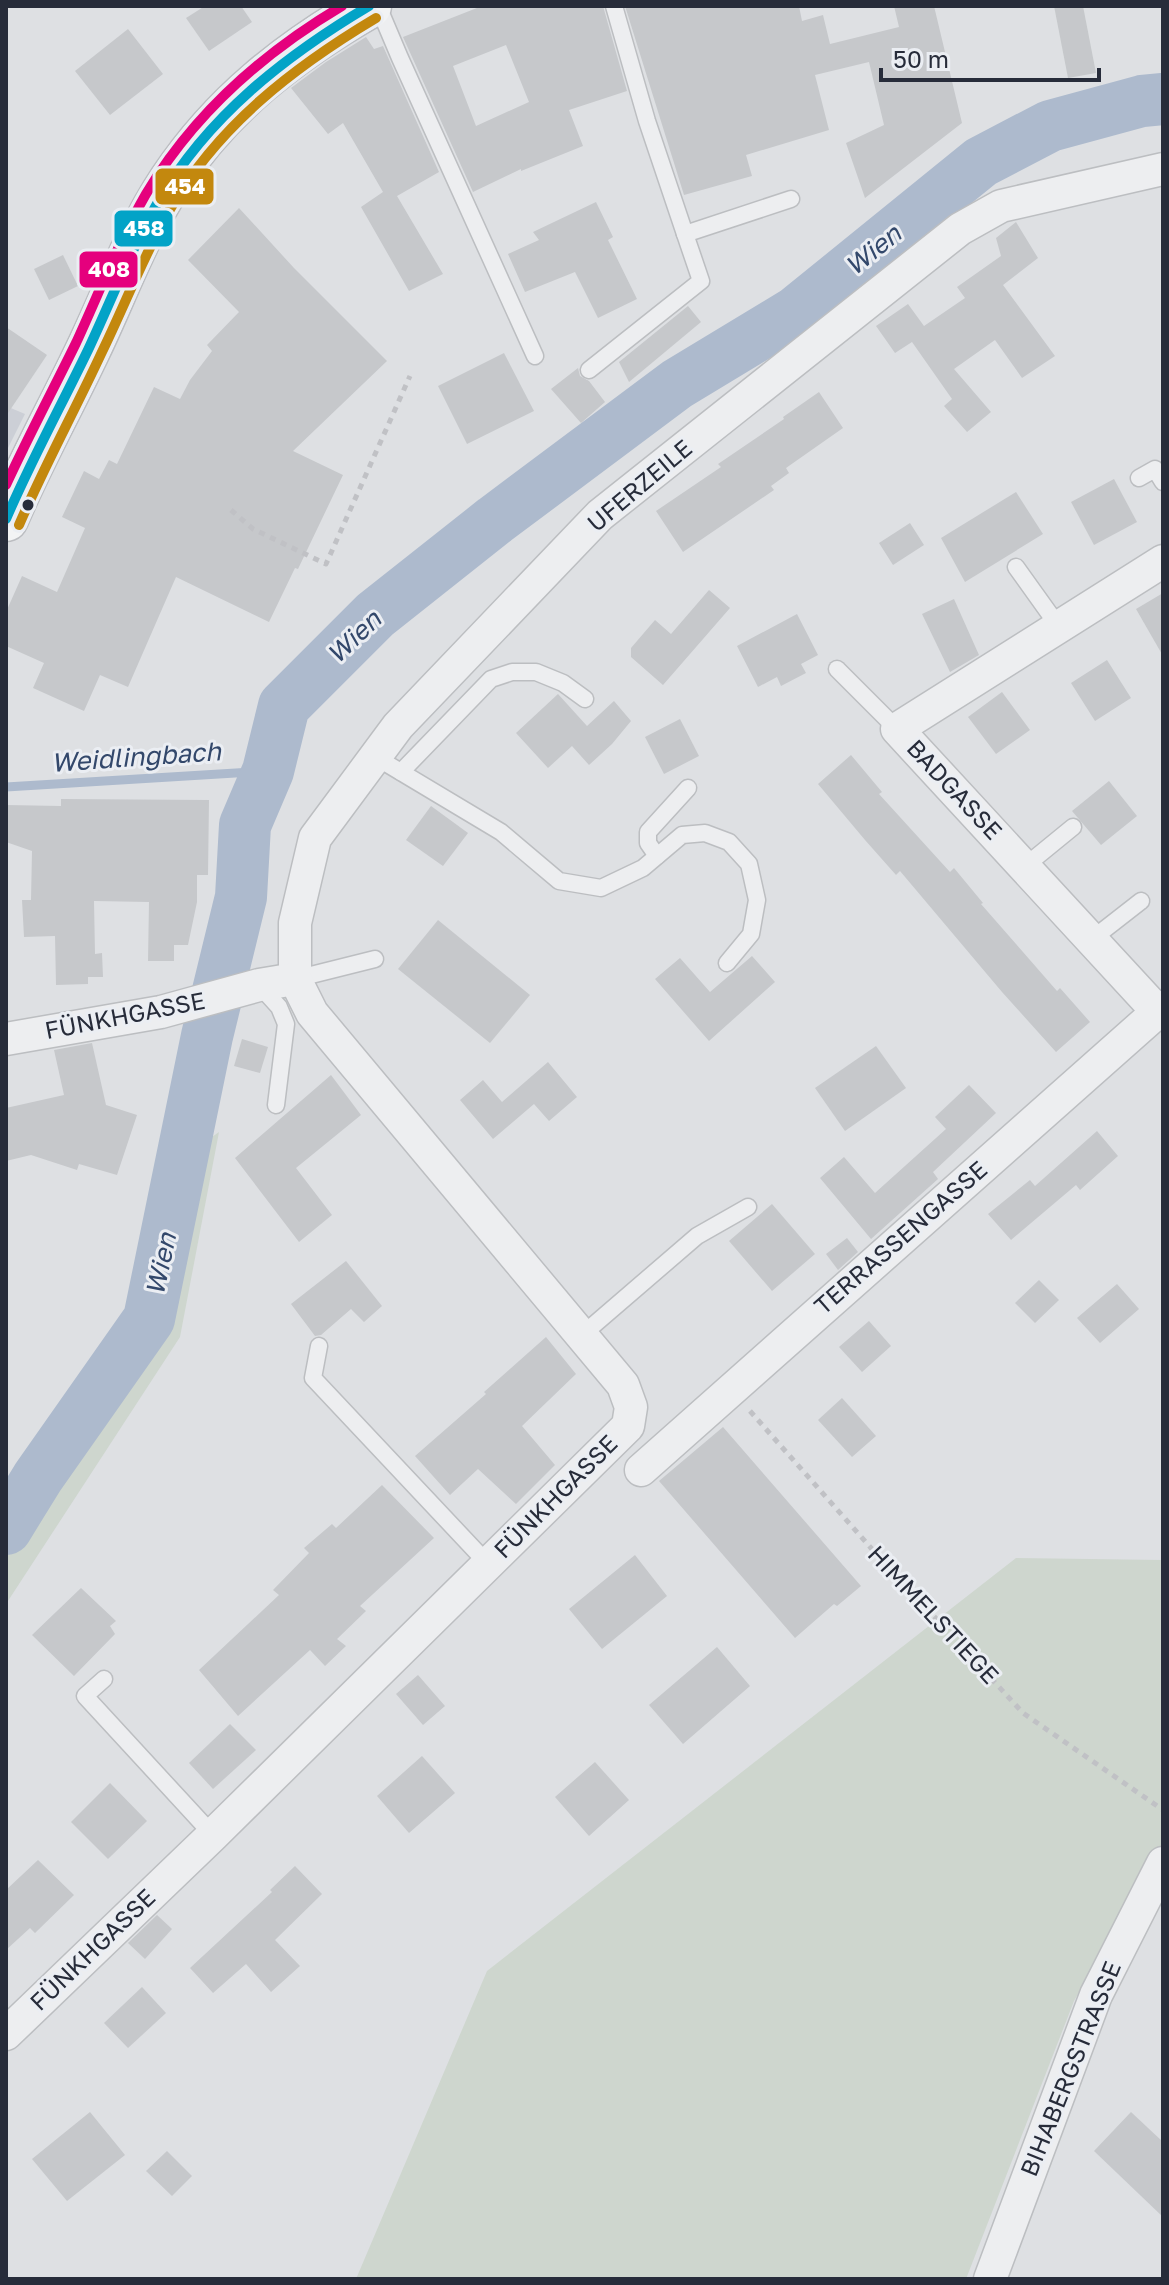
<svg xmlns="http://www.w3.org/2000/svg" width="1169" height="2285" font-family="'Golos Text',sans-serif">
  <rect width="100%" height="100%" fill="#dee0e3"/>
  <!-- built -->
  <polygon fill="#cccfd6" points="6,406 25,414 6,452"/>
  <!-- green -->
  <g fill="#ced6ce">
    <polygon points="219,1132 180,1337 6,1604 6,1544 52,1474 152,1334 198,1147"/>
    <polygon points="1016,1558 1163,1560 1163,1843 1074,2001 966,2279 356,2279 487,1971"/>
  </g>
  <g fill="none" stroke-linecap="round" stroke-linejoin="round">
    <!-- stream -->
    <polyline stroke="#adbacd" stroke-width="9" points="6,787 268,771"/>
    <!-- river -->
    <polyline stroke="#adbacd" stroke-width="52" points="6,1529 38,1477 149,1319 207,1036 241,897 245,825 268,771 284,706 375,615 495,520 677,384 796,312 981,162 1050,126 1142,101 1163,99"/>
  </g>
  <!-- building -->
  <g fill="#c6c8cb" fill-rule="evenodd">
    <polygon points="205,6 241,6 252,22 209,51 186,18"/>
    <path d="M482,6h121l24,85 -58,19 14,36 -62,25v-2l-48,23 -70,-155zM506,45l23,57 -53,24 -23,-60z"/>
    <polygon points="625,6 799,6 802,21 823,15 830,44 899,27 894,6 934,6 962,123 865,198 846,143 884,125 869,62 815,75 829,130 746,155 752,176 684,195"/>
    <polygon points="1054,6 1083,6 1096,73 1068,78"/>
    <polygon points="128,29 163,74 110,115 75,71"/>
    <polygon points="366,37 374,49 383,46 439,172 397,196 443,274 409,291 361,207 383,192 343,123 328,134 291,88 326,62"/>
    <polygon points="596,202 613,237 608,240 637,299 598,318 575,272 525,292 508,254 539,240 533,232"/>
    <polygon points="239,208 294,268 387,361 293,451 343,475 298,569 295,568 269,622 176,577 128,687 100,675 84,711 33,688 44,663 6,646 6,612 22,576 57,592 85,528 62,517 84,471 99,479 109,460 117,464 154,387 180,399 190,380 212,351 207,345 239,312 188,260"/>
    <polygon points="1016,222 1038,258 1003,285 1055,356 1022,378 995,340 954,369 991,412 967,432 944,406 952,399 912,342 895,353 876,326 908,304 924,326 965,298 957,287 1001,256 996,238"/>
    <polygon points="63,255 78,286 49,300 34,269"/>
    <polygon points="688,306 701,322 629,382 619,362"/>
    <polygon points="6,327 47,355 6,416"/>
    <polygon points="504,353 534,411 467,444 438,386"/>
    <polygon points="578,368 580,376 589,381 605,402 581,423 551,389"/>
    <polygon points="819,392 843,428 786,468 789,473 771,486 774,490 683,552 656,511 721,467 718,464 784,419 783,417"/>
    <polygon points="1114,479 1137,522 1094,545 1071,502"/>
    <polygon points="1016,492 1043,534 965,582 941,538"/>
    <polygon points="910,523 924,545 893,565 879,543"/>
    <polygon points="709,590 730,608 663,685 631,657 631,648 655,620 671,634"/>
    <polygon points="1163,593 1163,656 1136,609"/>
    <polygon points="954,599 979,655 950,672 922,614"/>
    <polygon points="797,614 818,655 801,664 806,673 781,686 777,677 758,687 737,646"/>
    <polygon points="1107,660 1131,698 1095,721 1071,683"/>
    <polygon points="1002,692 1030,730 996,754 968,717"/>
    <polygon points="558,694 587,726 614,701 631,721 612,744 589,765 572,746 548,768 516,733"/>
    <polygon points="680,719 699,756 664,774 645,737"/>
    <polygon points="851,755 882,792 879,794 950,872 954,868 983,903 981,904 1057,991 1060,988 1090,1022 1056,1052 1002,992 900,871 896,875 865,840 818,784"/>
    <polygon points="1109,781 1137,816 1101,845 1072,811"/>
    <polygon points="61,799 209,800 208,875 197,875 197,902 188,945 174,945 174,961 148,961 149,902 94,901 95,954 102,953 103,977 88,977 88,984 56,985 55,936 24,937 22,900 31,900 32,851 6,842 6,805 61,806"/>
    <polygon points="431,806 468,833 443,866 406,840"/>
    <polygon points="438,920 530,995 490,1043 398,969"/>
    <polygon points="752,956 775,982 709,1041 655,979 680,958 710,992"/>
    <polygon points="242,1039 268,1047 260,1073 234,1066"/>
    <polygon points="92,1043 106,1105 137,1115 117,1175 79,1164 77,1170 31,1155 6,1161 6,1108 64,1095 54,1050"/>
    <polygon points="876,1046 906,1088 845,1131 815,1088"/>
    <polygon points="548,1062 577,1097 549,1121 534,1104 493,1139 460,1100 483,1080 502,1102"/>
    <polygon points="331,1075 361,1115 296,1168 332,1215 299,1242 235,1158"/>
    <polygon points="969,1085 996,1113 933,1172 938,1179 871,1239 820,1178 844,1157 875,1193 946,1129 935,1117"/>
    <polygon points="1097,1131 1118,1156 1080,1190 1076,1185 1011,1240 988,1214 1030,1180 1035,1186"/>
    <polygon points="772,1204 815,1254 772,1291 729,1241"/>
    <polygon points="847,1238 858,1252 838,1270 826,1254"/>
    <polygon points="346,1261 382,1306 364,1322 351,1309 321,1335 315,1336 291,1304"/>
    <polygon points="1039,1280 1059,1300 1035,1323 1015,1303"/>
    <polygon points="1117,1284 1139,1309 1100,1343 1077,1318"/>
    <polygon points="869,1321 891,1346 862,1372 839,1347"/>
    <polygon points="546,1337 576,1374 522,1426 555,1465 516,1504 478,1469 450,1495 415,1456 486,1394 484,1392"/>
    <polygon points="842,1398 876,1436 852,1457 818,1420"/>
    <polygon points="723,1427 861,1586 837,1606 834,1604 795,1638 659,1481"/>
    <polygon points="382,1485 434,1538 360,1606 366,1611 337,1639 346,1646 325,1666 310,1650 238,1716 199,1670 279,1595 273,1590 309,1553 304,1548 332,1524 336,1528"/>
    <polygon points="635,1555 667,1596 602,1649 569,1609"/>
    <polygon points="81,1588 116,1621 110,1626 115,1634 74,1676 32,1635"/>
    <polygon points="717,1647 750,1686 683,1744 649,1705"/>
    <polygon points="418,1675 445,1706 423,1725 396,1694"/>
    <polygon points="230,1724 256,1750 213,1789 189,1763"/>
    <polygon points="422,1756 455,1793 409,1833 377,1796"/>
    <polygon points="595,1762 629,1800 589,1836 555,1797"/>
    <polygon points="110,1783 147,1821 108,1859 71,1822"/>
    <polygon points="38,1860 74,1895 35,1933 30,1928 6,1950 6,1890"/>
    <polygon points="295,1866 322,1894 275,1940 300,1966 271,1992 246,1964 213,1993 190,1968 272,1892 270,1890"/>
    <polygon points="157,1915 172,1929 145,1959 128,1943"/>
    <polygon points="142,1987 166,2013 128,2048 104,2023"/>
    <polygon points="90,2112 125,2155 67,2201 32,2159"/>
    <polygon points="1131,2112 1163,2142 1163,2217 1094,2151"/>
    <polygon points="167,2151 192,2176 172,2196 146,2171"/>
  </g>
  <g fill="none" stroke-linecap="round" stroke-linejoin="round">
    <!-- lane casing -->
    <g stroke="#bcbec1" stroke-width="19">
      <g id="lane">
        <polyline points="378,6 400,58 535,356"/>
        <polyline points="614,6 647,121 685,234 791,199"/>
        <polyline points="589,370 701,281 685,234"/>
        <polyline points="1139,478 1155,469 1163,482"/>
        <polyline points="1016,567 1059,627"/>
        <polyline points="837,669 897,729"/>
        <polyline points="374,756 501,832 559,881 601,888 643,868 682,835 705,833 729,842 749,864 757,900 751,934 727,963"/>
        <polyline points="401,772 491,679 512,672 536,672 563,683 585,699"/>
        <polyline points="657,856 648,843 648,832 688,788"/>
        <polyline points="1024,867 1073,827"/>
        <polyline points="1091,940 1141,901"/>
        <polyline points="295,979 375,959"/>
        <polyline points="259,985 279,1007 286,1024 276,1105"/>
        <polyline points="582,1335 697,1236 748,1207"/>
        <polyline points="319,1346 313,1378 488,1564"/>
        <polyline points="104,1679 85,1696 213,1835"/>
      </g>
    </g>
    <!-- street casing -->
    <g stroke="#bcbec1" stroke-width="35">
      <g id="street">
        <polyline points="295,979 295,923 315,838 398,726 600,515 960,229 1001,206 1163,169"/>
        <polyline points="1158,1012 897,729 1163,561"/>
        <polyline points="6,1039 161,1012 259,985 295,979 312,1013 623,1385 631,1407 628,1426 213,1835 6,2034"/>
        <polyline points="641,1470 1163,1007"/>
        <polyline points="990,2279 1096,1995 1163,1863"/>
      </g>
    </g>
    <!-- primary casing -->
    <g stroke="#bbbdc1" stroke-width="47">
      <path id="primary" d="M6,519c24,-57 55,-112 82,-169 27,-56 48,-116 83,-169 51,-77 119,-130 198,-175"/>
    </g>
    <!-- path -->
    <g stroke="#c0c1c5" stroke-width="5" stroke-dasharray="6 6" stroke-linecap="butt">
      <polyline points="231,510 253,529 326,564 410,376"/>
      <polyline points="750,1411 871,1548 1023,1713 1163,1810"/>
    </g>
    <!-- lane -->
    <use href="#lane" stroke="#edeef0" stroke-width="16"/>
    <!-- street -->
    <use href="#street" stroke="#edeef0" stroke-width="32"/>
    <!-- primary -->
    <use href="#primary" stroke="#f2f3f4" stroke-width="44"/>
    <!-- bus-1 casing -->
    <g stroke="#ebeef3" stroke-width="16">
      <path id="bus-1" d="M6,519c25,-58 55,-113 82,-169 23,-49 43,-101 70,-148 50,-86 127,-146 211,-196"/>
    </g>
    <!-- bus-2 casing -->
    <g stroke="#ebeef3" stroke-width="16">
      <path id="bus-2" d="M19,525c25,-58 55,-113 82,-171 23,-47 42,-97 68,-143 48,-85 125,-144 207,-193"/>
    </g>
    <!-- bus-3 casing -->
    <g stroke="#ebeef3" stroke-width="16">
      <path id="bus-3" d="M6,485c22,-48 47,-95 70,-142 23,-50 43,-102 70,-149 47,-79 117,-141 196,-188"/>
    </g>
    <!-- bus-1 -->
    <use href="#bus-1" stroke="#02a3c7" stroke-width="10"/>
    <!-- bus-2 -->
    <use href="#bus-2" stroke="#c3880e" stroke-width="10"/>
    <!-- bus-3 -->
    <use href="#bus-3" stroke="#e5007d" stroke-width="10"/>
  </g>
  <!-- markers -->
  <circle fill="#272c3a" stroke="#ebeef3" stroke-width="3" cx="28" cy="505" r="7"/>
  <g text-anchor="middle" stroke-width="6" stroke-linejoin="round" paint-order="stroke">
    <!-- street labels -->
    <g font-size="24" fill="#272c3a" stroke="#ebeef3">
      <text transform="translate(640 486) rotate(-40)" y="8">UFERZEILE</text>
      <text transform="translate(954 790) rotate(47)" y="8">BADGASSE</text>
      <text transform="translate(125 1016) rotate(-11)" y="8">FÜNKHGASSE</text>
      <text transform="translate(901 1238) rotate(-41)" y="8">TERRASSENGASSE</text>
      <text transform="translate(556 1497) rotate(-45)" y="8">FÜNKHGASSE</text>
      <text transform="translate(933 1615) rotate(47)" y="8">HIMMELSTIEGE</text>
      <text transform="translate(93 1950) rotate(-44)" y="8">FÜNKHGASSE</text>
      <text transform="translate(1071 2069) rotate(-68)" y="8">BIHABERGSTRASSE</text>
    </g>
    <!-- water labels -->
    <g font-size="26" font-style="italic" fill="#33486b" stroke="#ebeef3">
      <text transform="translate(873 250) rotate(-39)" y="9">Wien</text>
      <text transform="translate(354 637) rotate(-44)" y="9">Wien</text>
      <text transform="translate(136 757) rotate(-4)" y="9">Weidlingbach</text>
      <text transform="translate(161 1264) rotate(-78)" y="9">Wien</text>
    </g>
  </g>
  <g stroke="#ebeef3" stroke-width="3">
    <rect x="154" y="167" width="61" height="39" rx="8" fill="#c3880e"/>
    <rect x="113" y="209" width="61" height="39" rx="8" fill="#02a3c7"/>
    <rect x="78" y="250" width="61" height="39" rx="8" fill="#e5007d"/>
  </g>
  <g font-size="22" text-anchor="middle" font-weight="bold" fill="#fff">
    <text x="185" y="194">454</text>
    <text x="144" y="236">458</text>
    <text x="109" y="277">408</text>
  </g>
  <!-- border -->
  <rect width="1169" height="2285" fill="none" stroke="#272c3a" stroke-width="16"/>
  <!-- scale -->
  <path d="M881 68v12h218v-12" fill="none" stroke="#272c3a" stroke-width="4"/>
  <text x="893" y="68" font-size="24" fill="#272c3a" stroke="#ebeef3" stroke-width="6" paint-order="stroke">50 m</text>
</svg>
